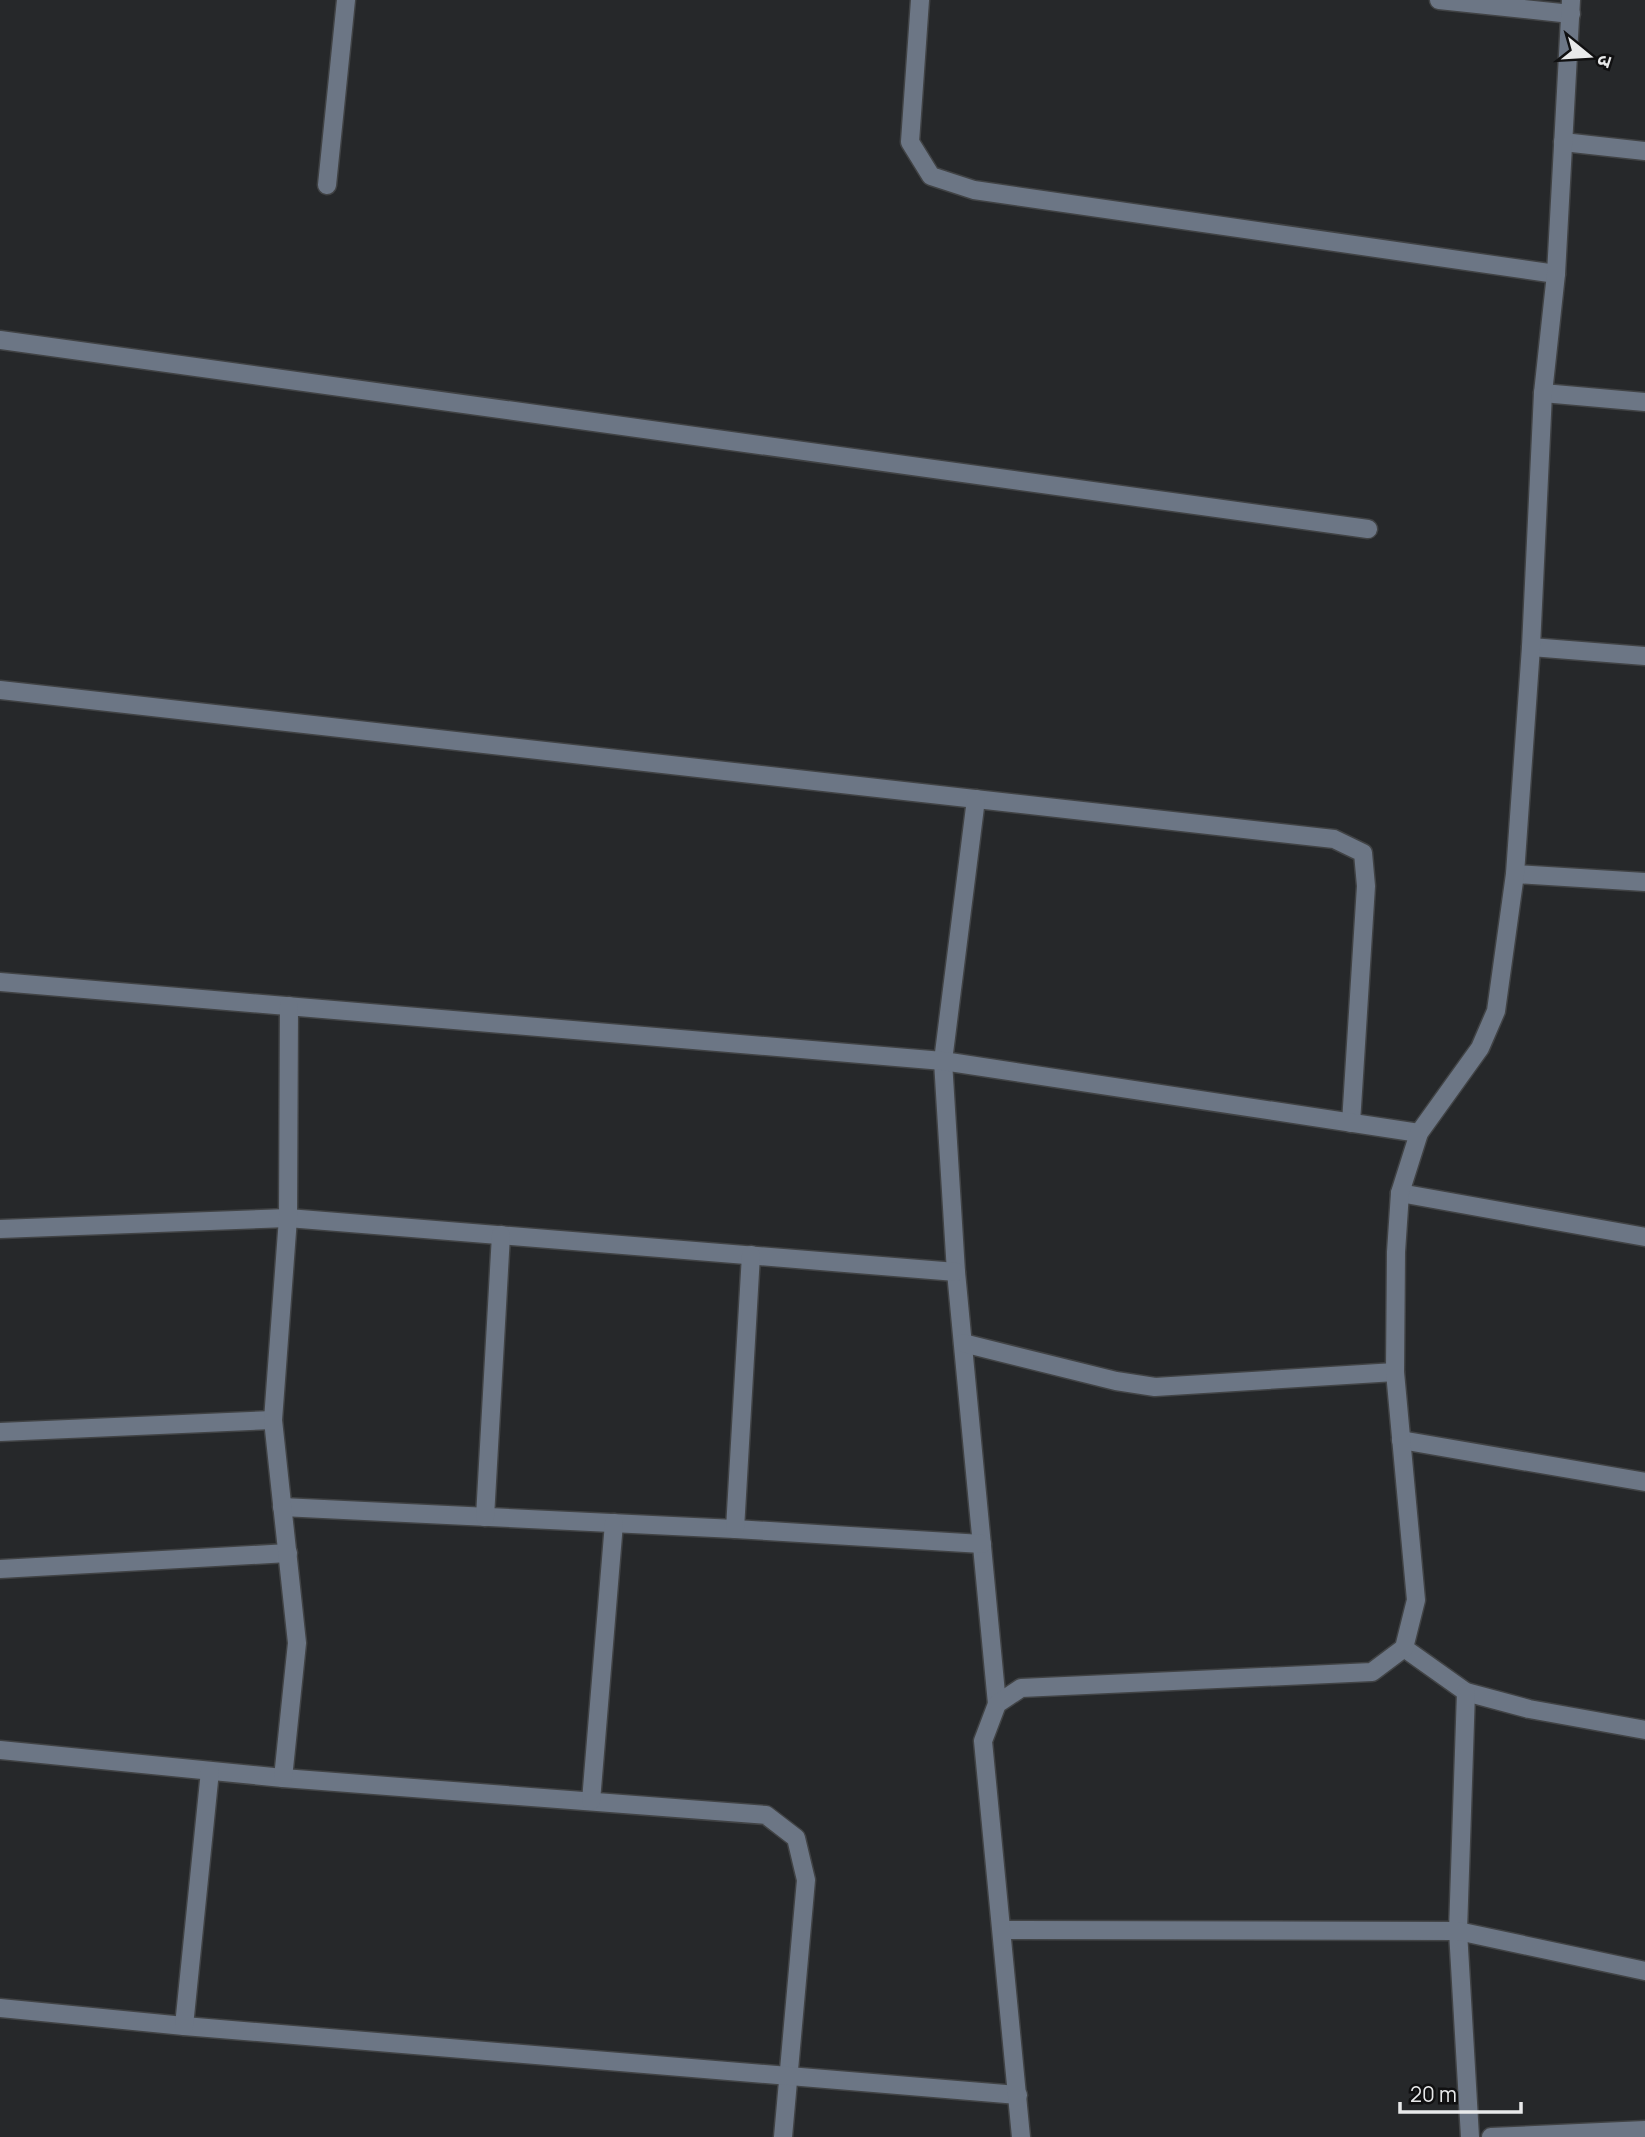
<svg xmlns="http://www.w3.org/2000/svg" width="1645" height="2137" font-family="Manrope,'Noto Sans Devanagari',sans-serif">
  <rect width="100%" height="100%" fill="#26282a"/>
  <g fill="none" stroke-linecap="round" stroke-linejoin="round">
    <!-- minor casing -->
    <g stroke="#414345" stroke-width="21">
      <g id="minor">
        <polyline points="920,0 910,142 931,176 974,190 1556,274"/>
        <polyline points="1439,0 1571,14"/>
        <polyline points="1563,142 1645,151"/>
        <polyline points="327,185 346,0"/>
        <polyline points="0,340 1368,529"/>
        <polyline points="1543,393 1645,402"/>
        <polyline points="1531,647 1645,656"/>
        <polyline points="0,690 1334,839 1363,853 1366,886 1351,1123"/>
        <polyline points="976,799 943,1061 956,1272 997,1704"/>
        <polyline points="1515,874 1645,882"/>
        <polyline points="0,982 943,1061 1419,1133"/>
        <polyline points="1400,1193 1645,1237"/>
        <polyline points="0,1229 288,1218 956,1272"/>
        <polyline points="963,1343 1116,1381 1155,1387 1395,1372"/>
        <polyline points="0,1432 273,1420"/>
        <polyline points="1401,1440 1645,1482"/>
        <polyline points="282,1507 735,1529 982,1544"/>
        <polyline points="485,1517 501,1235"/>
        <polyline points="735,1529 751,1255"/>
        <polyline points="0,1569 288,1553"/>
        <polyline points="1404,1648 1466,1692 1529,1709 1645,1730"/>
        <polyline points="1466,1692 1458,1931 1470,2137"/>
        <polyline points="0,1750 283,1778 766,1815 796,1838 806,1880 783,2137"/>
        <polyline points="283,1778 297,1643 273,1420 288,1218 289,1006"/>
        <polyline points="591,1801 614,1523"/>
        <polyline points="1003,1930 1458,1931 1645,1971"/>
        <polyline points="0,2008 184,2026 1018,2095"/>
        <polyline points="184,2026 210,1771"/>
        <polyline points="1021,2137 983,1741 997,1704 1021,1688 1372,1672 1404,1648 1416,1600 1395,1372 1396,1252 1400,1193 1419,1133 1480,1048 1496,1011 1515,874 1531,647 1543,393 1556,274 1571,0"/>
        <polyline points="1491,2137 1645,2130"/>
      </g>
    </g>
    <!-- minor -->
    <use href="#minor" stroke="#6c7685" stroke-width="18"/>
  </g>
  <!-- north arrow -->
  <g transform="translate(1589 56) rotate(108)" stroke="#101011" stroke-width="5" paint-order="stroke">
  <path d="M0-5L12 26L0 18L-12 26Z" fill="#e8e9ea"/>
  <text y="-10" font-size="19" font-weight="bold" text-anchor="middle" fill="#e8e9ea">उ</text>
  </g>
  <!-- scale -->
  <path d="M1400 2102v10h121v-10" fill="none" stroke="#e8e9ea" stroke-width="3.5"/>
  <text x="1410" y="2102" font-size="21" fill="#e8e9ea" stroke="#101011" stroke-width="5" paint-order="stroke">20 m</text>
</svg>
